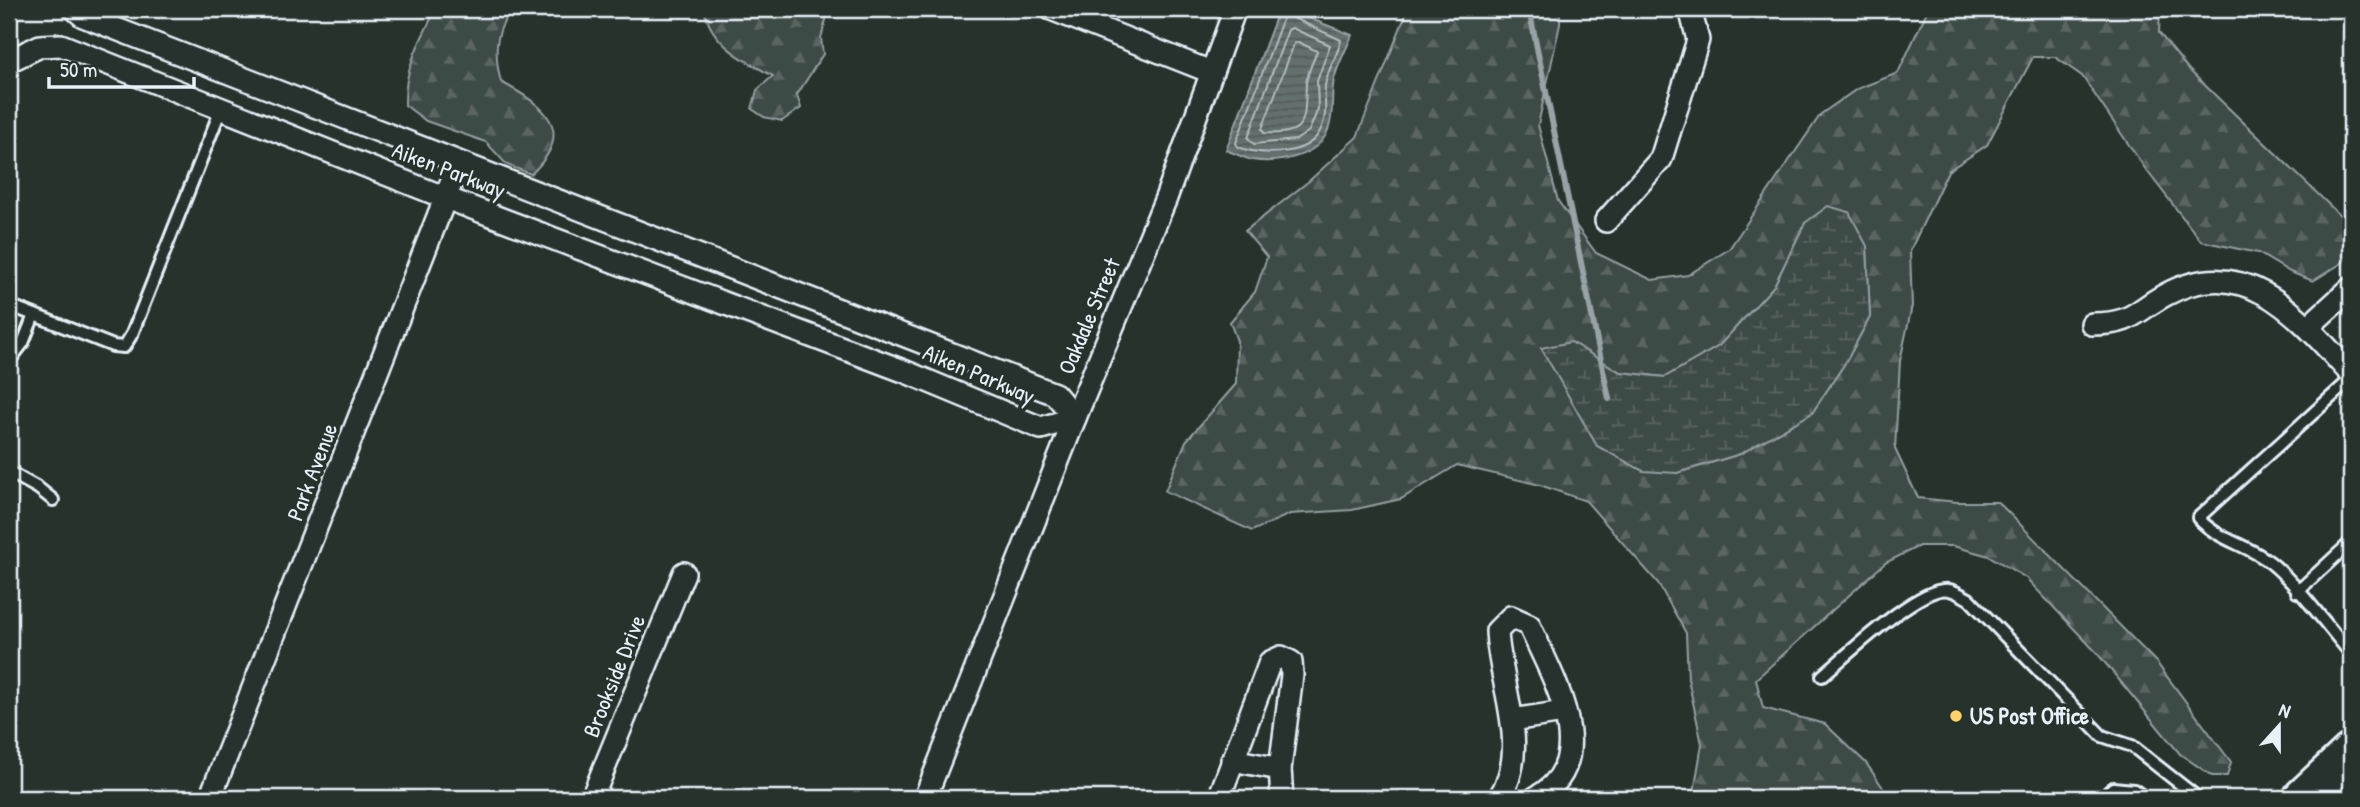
<svg xmlns="http://www.w3.org/2000/svg" width="2360" height="807" font-family="'Patrick Hand',sans-serif">
  <defs>
    <pattern id="forest-firs" width="22" height="20" patternUnits="userSpaceOnUse" patternTransform="scale(1.75)"><rect width="22" height="20" fill="#3e4b47"/><path d="M5 1l3.5 6h-7zM16 11l3.5 6h-7z" fill="#5a6562"/></pattern>
    <pattern id="wetland-marsh" width="20" height="14" patternUnits="userSpaceOnUse" patternTransform="scale(1.75)"><rect width="20" height="14" fill="#3e4b47"/><path d="M1 5h8M5 5V1M11 12h8M15 12V8" fill="none" stroke="#5a6562"/></pattern>
    <pattern id="water-rules" width="6" height="5" patternUnits="userSpaceOnUse" patternTransform="scale(1.75)"><rect width="6" height="5" fill="#636f6d"/><path d="M0 2.5h6" fill="none" stroke="#535a5a"/></pattern>
  </defs>
  <rect width="100%" height="100%" fill="#26332d"/>
  <filter id="ink" filterUnits="userSpaceOnUse"><feTurbulence type="fractalNoise" baseFrequency=".0143" numOctaves="2"/><feDisplacementMap in="SourceGraphic" scale="14" xChannelSelector="R" yChannelSelector="G"/><feConvolveMatrix kernelMatrix="1 2 1 2 8 2 1 2 1" color-interpolation-filters="sRGB"/></filter>
  <g filter="url(#ink)">
    <!-- forest -->
    <g fill="url(#forest-firs)" stroke="#939ea0" stroke-width="2" fill-rule="evenodd">
      <path d="M436,9h78c-21,20 -20,47 -13,73 43,23 77,48 30,92l-24,-9 -21,-23 -60,-21 -21,-16c-1,-37 15,-64 31,-96z"/>
      <path d="M704,9h125l-8,29 2,16 -26,41 4,13 -19,13 -18,-4 -12,-8 5,-19 16,-14c-30,-16 -62,-32 -69,-67z"/>
      <path d="M1408,9h152v15l-22,101 20,76 38,52 56,27 36,-5 41,-26 92,-135 36,-25 41,-16 30,-64h232l-1,24 30,37 160,154 2,27 -9,12 -29,18 -23,-9 -32,-19 -57,-12 -57,-74 -62,-91 -27,-19h-22l-46,88 -39,26 -38,80 2,55 -12,55 -5,88 23,49 39,4h41l158,160 75,100 -4,14h-15l-32,-22 -83,-101 -71,-75 -37,-22 -36,-10h-34l-34,17 -129,116 7,29 62,16 41,39 24,35h-197l9,-54 -14,-65 -2,-46 -28,-50 -72,-82 -46,-16 -83,-20 -56,34 -49,11 -62,4 -38,17 -87,-40 21,-50 50,-57 1,-43 -7,-19 25,-30 12,-35 -22,-26 64,-50 48,-44zM1805,223l62,24 3,70 -23,43 -35,53 -72,41 -63,19 -106,-131 49,30 45,5 54,-31 55,-60z"/>
    </g>
    <!-- wetland -->
    <polygon fill="url(#wetland-marsh)" stroke="#939ea0" stroke-width="2" points="1828,206 1849,212 1867,246 1870,317 1847,360 1812,413 1740,454 1677,473 1643,471 1597,446 1541,348 1571,342 1620,372 1665,377 1719,346 1774,286 1805,223"/>
    <!-- water -->
    <path fill="url(#water-rules)" stroke="#98a3a5" stroke-width="2" d="M1279,9h7l66,26c-6,16 -18,35 -19,51 -2,16 1,28 -5,44 -10,27 -50,34 -76,30 -8,-2 -18,-7 -26,-10z"/>
    <g fill="none" stroke-linecap="round" stroke-linejoin="round">
      <!-- shore -->
      <g stroke="#b3bdc0" stroke-width="2">
        <path d="M1287,15l54,25c-3,15 -14,30 -16,46 -1,15 3,28 -4,43 -12,28 -59,27 -83,18l-2,-4 47,-125z"/>
        <polygon points="1292,28 1330,45 1317,81 1318,109 1309,131 1296,140 1254,144 1248,138 1288,30"/>
        <path d="M1298,42l19,9c-4,11 -10,22 -11,33 -2,34 4,52 -42,49l-2,-4 32,-85z"/>
      </g>
      <!-- stream -->
      <polyline stroke="#98a3a5" stroke-width="6" points="1529,9 1609,399"/>
      <!-- lane casing -->
      <g stroke="#e8f1f8" stroke-width="16">
        <g id="lane">
          <polyline points="9,305 113,346 124,347 132,334 221,109"/>
          <polyline points="9,361 23,343 34,315"/>
          <path d="M2351,379l-153,139c21,23 49,26 73,45 25,20 58,65 80,91"/>
          <polyline points="9,472 38,488 53,500"/>
          <polyline points="2297,592 2351,542"/>
          <path d="M1822,676c23,-19 99,-92 127,-86 7,1 14,6 20,9l133,137 30,10 66,52"/>
          <polyline points="2102,798 2113,788 2134,790 2145,798"/>
        </g>
      </g>
      <!-- street casing -->
      <g stroke="#e8f1f8" stroke-width="26">
        <g id="street">
          <polyline points="1051,9 1211,72"/>
          <polyline points="9,61 40,46 61,45 446,198 906,372 1041,428 1075,418 1055,394 83,16 75,9"/>
          <polyline points="1606,221 1661,159 1698,40 1690,9"/>
          <path d="M2092,324c41,0 42,-12 73,-29 82,-45 136,24 186,79"/>
          <polyline points="2308,327 2351,288"/>
          <polyline points="1512,720 1564,712"/>
          <polyline points="1232,760 1280,769"/>
          <polyline points="210,798 459,163"/>
          <polyline points="592,798 684,573"/>
          <polyline points="925,798 1075,418 1166,198 1235,9"/>
          <polyline points="1219,798 1270,662 1281,657 1291,662 1292,675 1280,769 1282,798"/>
          <path d="M1499,798c33,-50 0,-113 -2,-167l14,-14 18,8c23,51 75,137 6,173"/>
        </g>
      </g>
      <!-- highway casing -->
      <g stroke="#e8f1f8" stroke-width="44">
        <polyline id="highway" points="2303,798 2351,753"/>
      </g>
      <!-- lane -->
      <use href="#lane" stroke="#26332d" stroke-width="10"/>
      <!-- street -->
      <use href="#street" stroke="#26332d" stroke-width="21"/>
      <!-- highway -->
      <use href="#highway" stroke="#26332d" stroke-width="38"/>
    </g>
  </g>
  <!-- markers -->
  <circle fill="#ffd166" stroke="#26332d" stroke-width="2.5" cx="1956" cy="716" r="7"/>
  <g text-anchor="middle" stroke-width="7" stroke-linejoin="round" paint-order="stroke">
    <!-- street labels -->
    <g font-size="23" fill="#e8f1f8" stroke="#26332d">
      <text transform="translate(449 170) rotate(21)" y="8">Aiken Parkway</text>
      <text transform="translate(1089 316) rotate(-67)" y="8">Oakdale Street</text>
      <text transform="translate(979 374) rotate(23)" y="8">Aiken Parkway</text>
      <text transform="translate(312 472) rotate(-69)" y="8">Park Avenue</text>
      <text transform="translate(614 676) rotate(-68)" y="8">Brookside Drive</text>
    </g>
    <!-- poi labels -->
    <g font-size="23" font-weight="bold" fill="#e8f1f8" stroke="#26332d" text-anchor="start">
      <text x="1970" y="724">US Post Office</text>
    </g>
  </g>
  <!-- margin -->
  <rect width="2360" height="807" fill="none" stroke="#26332d" stroke-width="35"/>
  <rect x="18" y="18" width="2325" height="772" fill="none" stroke="#e8f1f8" stroke-width="2.5" filter="url(#ink)"/>
  <!-- north arrow -->
  <g transform="translate(2279 726) rotate(21)" stroke="#26332d" stroke-width="5" paint-order="stroke">
  <path d="M0-5L12 26L0 18L-12 26Z" fill="#e8f1f8"/>
  <text y="-10" font-size="19" font-weight="bold" text-anchor="middle" fill="#e8f1f8">N</text>
  </g>
  <!-- scale -->
  <path d="M49 77v10h145v-10" fill="none" stroke="#e8f1f8" stroke-width="3.5"/>
  <text x="60" y="77" font-size="21" fill="#e8f1f8" stroke="#26332d" stroke-width="5" paint-order="stroke">50 m</text>
</svg>
